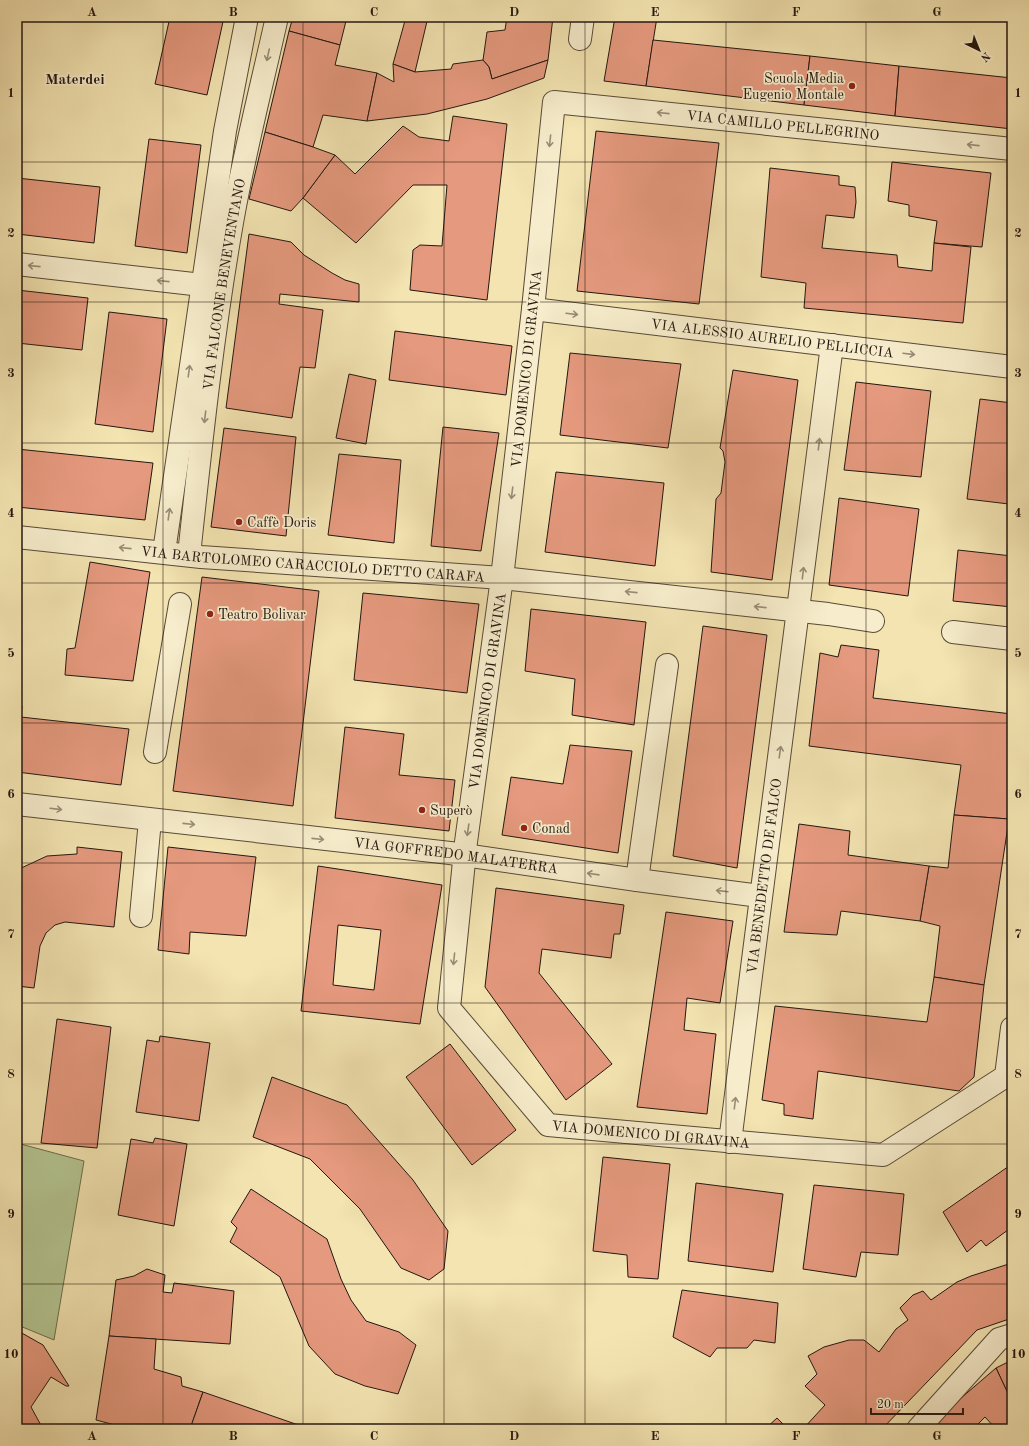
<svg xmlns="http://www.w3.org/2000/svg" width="1029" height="1446" font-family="'Old Standard TT',serif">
  <rect width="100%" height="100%" fill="#f3e4b1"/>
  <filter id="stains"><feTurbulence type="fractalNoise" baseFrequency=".005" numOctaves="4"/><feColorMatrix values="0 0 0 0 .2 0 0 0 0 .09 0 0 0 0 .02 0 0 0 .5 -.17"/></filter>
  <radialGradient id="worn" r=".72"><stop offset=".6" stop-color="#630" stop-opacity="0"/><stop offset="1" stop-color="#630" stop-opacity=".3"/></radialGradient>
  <!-- green -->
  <polygon fill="#b4c591" stroke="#6c6e50" points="17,1143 84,1161 54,1340 20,1326 17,1330"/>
  <!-- building -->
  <g fill="#e5997e" stroke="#241710" fill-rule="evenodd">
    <polygon points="170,17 224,17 207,95 155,84"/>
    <polygon points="293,17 347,17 340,45 289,31"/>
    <polygon points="406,17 428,17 415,72 393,64"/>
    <polygon points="507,17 553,17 548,60 492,79 489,67 483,60 487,32 505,30"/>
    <polygon points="615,17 657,17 646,86 604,81"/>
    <polygon points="289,31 340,45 335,65 377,73 367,121 323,115 313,147 265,132"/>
    <polygon points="653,40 810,56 804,105 646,86"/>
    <polygon points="810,56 899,66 895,116 804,105"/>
    <polygon points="483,60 489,67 492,79 548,60 544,78 487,99 427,114 367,121 377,73 394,82 393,64 415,72 451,69 453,64"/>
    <polygon points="899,66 1012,78 1012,129 895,116"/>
    <polygon points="453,116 507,124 487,300 410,290 413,250 420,245 442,246 447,185 413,185 356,243 303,198 335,155 355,174 403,126 419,137 449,141"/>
    <polygon points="596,131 719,143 699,304 577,291"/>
    <polygon points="265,132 313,147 335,155 303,198 291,211 249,199"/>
    <polygon points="149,139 201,145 187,253 135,246"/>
    <polygon points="892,162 991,173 982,247 934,243 937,221 909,216 909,205 888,201"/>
    <polygon points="770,168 839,176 839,185 855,187 856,202 854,218 826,215 822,248 897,255 898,267 932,271 934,243 971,247 963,323 804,308 806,283 761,277"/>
    <polygon points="17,178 100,187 94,243 17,234"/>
    <polygon points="249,234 291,242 304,255 332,273 345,280 359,284 359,302 280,294 279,304 323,310 315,368 300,367 292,418 226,408"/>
    <polygon points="17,290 88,298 82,350 17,343"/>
    <polygon points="109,312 167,319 153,432 95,424"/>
    <polygon points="395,331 512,346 506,395 389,380"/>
    <polygon points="570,353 681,364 668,448 560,435"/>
    <polygon points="733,370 798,380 772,580 711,572 716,499 721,493 725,462 723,451 720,448"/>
    <polygon points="349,374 376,380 366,444 336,438"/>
    <polygon points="856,382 931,391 921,477 844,470"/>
    <polygon points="980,399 1012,403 1012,487 1011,487 1009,504 967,499"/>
    <polygon points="443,427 499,433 481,551 431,546"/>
    <polygon points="224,428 296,437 286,536 211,527"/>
    <polygon points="17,449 153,463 145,520 17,507"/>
    <polygon points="339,454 401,460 394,543 328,535"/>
    <polygon points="556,472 664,483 655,566 545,552"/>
    <polygon points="839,498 919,509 908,596 829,585"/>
    <polygon points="958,550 1012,556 1012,607 953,601"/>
    <polygon points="90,562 150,572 133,681 65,675 67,649 75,648"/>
    <polygon points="202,577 319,591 293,806 173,791"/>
    <polygon points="363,593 479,604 467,693 354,680"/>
    <polygon points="531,609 646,622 634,725 572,715 575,679 525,671"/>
    <polygon points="703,626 767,635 737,868 673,856"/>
    <polygon points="841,645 879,650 873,698 1012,714 1012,793 1009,819 954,815 961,765 809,746 820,653 838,657"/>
    <polygon points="17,705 22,706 21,717 129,729 121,785 17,772"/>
    <polygon points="345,727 404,734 399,775 455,780 449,831 335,818"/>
    <polygon points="570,745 632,751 618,853 502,835 511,777 563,784"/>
    <polygon points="954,815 1009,819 984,985 934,977 940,926 920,921 929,866 948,868"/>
    <polygon points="799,824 850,831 848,855 929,866 920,921 841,911 837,935 784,932"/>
    <polygon points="77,847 122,852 114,927 65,922 55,925 46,933 40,946 34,988 17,986 17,870 47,856 77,854"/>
    <polygon points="168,847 256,857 246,936 190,932 189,954 158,950"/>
    <path d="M318,866l124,19 -22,139 -119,-13zM338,925l43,5 -7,60 -41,-5z"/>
    <polygon points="496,888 624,905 620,934 614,934 611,958 542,949 539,973 612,1064 566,1100 485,987"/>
    <polygon points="666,912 733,921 720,1003 687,998 684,1030 716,1034 707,1114 637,1107"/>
    <polygon points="934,977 984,985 974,1077 959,1091 818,1071 813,1119 784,1115 784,1104 762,1100 775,1006 927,1022"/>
    <polygon points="57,1019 111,1027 97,1148 41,1143"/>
    <polygon points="160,1036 210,1043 199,1121 136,1112 147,1040 159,1042"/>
    <polygon points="450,1044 516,1130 472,1165 406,1077"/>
    <polygon points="272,1077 347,1105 413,1180 448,1231 444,1269 429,1280 401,1268 360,1209 310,1159 253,1137"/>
    <polygon points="155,1138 187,1144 174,1226 118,1215 131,1139 153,1143"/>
    <polygon points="603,1157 670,1164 658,1279 628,1277 627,1255 593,1251"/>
    <polygon points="1012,1164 1012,1227 986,1246 981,1240 967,1252 943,1212"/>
    <polygon points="696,1183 783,1194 773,1272 688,1261"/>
    <polygon points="814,1185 904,1194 898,1255 861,1252 856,1277 803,1269"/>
    <polygon points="251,1189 327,1239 341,1279 351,1300 366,1321 399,1332 416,1345 398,1394 365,1386 335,1374 309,1346 280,1277 230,1242 237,1228 231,1222"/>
    <polygon points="1012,1263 1012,1318 977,1330 882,1429 803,1429 825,1405 805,1386 817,1374 808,1356 824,1347 849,1340 864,1340 879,1352 896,1329 908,1320 900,1308 913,1295 923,1291 931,1300 957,1282 971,1276"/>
    <polygon points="147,1269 165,1275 163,1292 172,1293 174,1283 234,1291 230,1344 109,1336 116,1280 134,1276"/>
    <polygon points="682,1290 778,1303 775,1343 754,1340 747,1348 717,1348 710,1357 673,1337"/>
    <polygon points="20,1332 43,1345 69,1386 66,1386 51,1377 31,1407 43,1429 17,1429 17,1342"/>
    <polygon points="109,1336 156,1339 154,1369 181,1377 182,1386 203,1392 190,1429 130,1429 96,1420"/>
    <polygon points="1012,1360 1012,1402 996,1368"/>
    <polygon points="996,1368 1012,1402 1012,1429 996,1429 985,1417 973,1429 930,1429 939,1417"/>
    <polygon points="203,1392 310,1429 190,1429"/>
    <polygon points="777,1418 788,1429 765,1429"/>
  </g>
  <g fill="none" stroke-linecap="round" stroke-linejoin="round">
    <!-- street casing -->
    <g stroke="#584a38" stroke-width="24">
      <g id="street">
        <polyline points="580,39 583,17"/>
        <path id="s1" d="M1012,149l-458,-47 -21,207 -31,269 -36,264 -17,166 99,117 335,30 123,-79 6,-48"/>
        <polyline points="17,264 202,285"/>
        <path id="s2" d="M533,309l479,58"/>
        <path id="s3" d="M17,537l184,20 301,21 326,36 45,7"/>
        <polyline points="164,552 225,131 247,17"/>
        <path id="s4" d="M189,555c12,-112 24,-226 44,-338 12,-67 29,-133 44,-200"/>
        <polyline points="953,632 1012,639"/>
        <polyline points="155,752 180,604"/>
        <path id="s5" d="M17,804l433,49 187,27 123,16"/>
        <polyline points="637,880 667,665"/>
        <polyline points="141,916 150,820"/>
        <path id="s6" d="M730,1142c33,-266 69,-532 102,-797"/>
        <polyline points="918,1429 999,1339 1012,1335"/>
      </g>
    </g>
    <!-- street -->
    <use href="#street" stroke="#f7edcc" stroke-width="22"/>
  </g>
  <!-- one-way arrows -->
  <defs><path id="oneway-shaft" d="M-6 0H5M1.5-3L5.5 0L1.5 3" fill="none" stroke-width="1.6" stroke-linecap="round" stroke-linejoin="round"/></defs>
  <g stroke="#988d77">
    <use href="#oneway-shaft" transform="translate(268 55) rotate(102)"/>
    <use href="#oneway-shaft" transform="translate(663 113) rotate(-174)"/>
    <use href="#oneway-shaft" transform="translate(550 141) rotate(96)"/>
    <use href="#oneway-shaft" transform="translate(973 145) rotate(-174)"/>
    <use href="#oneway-shaft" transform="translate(34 266) rotate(-174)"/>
    <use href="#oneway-shaft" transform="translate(163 281) rotate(-174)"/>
    <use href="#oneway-shaft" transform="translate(572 314) rotate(7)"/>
    <use href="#oneway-shaft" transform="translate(909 354) rotate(7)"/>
    <use href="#oneway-shaft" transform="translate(189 371) rotate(-82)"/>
    <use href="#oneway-shaft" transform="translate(205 417) rotate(97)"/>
    <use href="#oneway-shaft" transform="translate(819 444) rotate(-83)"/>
    <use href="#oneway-shaft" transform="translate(512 493) rotate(97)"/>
    <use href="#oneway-shaft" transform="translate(169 514) rotate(-82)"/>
    <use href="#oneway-shaft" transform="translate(125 548) rotate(-174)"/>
    <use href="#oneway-shaft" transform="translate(803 573) rotate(-83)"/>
    <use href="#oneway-shaft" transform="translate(631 592) rotate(-174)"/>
    <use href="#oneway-shaft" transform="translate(760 607) rotate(-174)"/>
    <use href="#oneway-shaft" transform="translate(780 752) rotate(-82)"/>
    <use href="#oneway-shaft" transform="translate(56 809) rotate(7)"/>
    <use href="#oneway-shaft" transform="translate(189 824) rotate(6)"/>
    <use href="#oneway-shaft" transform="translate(468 830) rotate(98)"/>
    <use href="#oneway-shaft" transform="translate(318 839) rotate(6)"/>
    <use href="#oneway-shaft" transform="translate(593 874) rotate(-172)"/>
    <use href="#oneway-shaft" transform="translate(722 891) rotate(-173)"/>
    <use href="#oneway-shaft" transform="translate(454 959) rotate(96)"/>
    <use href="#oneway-shaft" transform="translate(735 1103) rotate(-83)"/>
  </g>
  <!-- grid -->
  <path fill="none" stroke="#241710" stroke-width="1" stroke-opacity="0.55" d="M163,17v1412M303,17v1412M444,17v1412M585,17v1412M726,17v1412M866,17v1412M17,162h995M17,302h995M17,443h995M17,583h995M17,723h995M17,863h995M17,1003h995M17,1144h995M17,1284h995"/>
  <!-- markers -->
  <g fill="#8f2418" stroke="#f7edcc" stroke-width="1.5">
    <circle cx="852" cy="86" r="4"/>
    <circle cx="239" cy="522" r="4"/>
    <circle cx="210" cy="614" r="4"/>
    <circle cx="422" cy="810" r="4"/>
    <circle cx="524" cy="828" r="4"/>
  </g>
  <g text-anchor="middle" stroke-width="3.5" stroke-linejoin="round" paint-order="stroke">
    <!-- poi labels -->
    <g font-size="14" fill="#241710" stroke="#f7edcc" text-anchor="start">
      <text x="844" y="83" text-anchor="end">Scuola Media<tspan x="844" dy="16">Eugenio Montale</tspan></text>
      <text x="247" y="527">Caffè Doris</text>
      <text x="218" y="619">Teatro Bolivar</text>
      <text x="430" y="815">Superò</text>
      <text x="532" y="833">Conad</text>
    </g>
    <!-- street labels -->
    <g font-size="14" fill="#241710" stroke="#f7edcc">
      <text transform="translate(783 125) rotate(6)" y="5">VIA CAMILLO PELLEGRINO</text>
      <text dy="5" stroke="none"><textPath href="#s4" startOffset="273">VIA FALCONE BENEVENTANO</textPath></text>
      <text dy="5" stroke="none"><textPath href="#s2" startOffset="241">VIA ALESSIO AURELIO PELLICCIA</textPath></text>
      <text transform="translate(526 369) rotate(-84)" y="5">VIA DOMENICO DI GRAVINA</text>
      <text dy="5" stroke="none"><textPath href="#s3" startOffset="297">VIA BARTOLOMEO CARACCIOLO DETTO CARAFA</textPath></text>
      <text transform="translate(487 691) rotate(-82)" y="5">VIA DOMENICO DI GRAVINA</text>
      <text dy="5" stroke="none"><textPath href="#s5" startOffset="442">VIA GOFFREDO MALATERRA</textPath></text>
      <text dy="5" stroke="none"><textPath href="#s6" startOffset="268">VIA BENEDETTO DE FALCO</textPath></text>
      <text dy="5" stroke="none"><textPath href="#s1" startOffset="1629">VIA DOMENICO DI GRAVINA</textPath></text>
    </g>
    <!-- neighbourhood labels -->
    <g font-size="15" font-weight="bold" fill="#241710" stroke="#f7edcc">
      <text x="75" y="84">Materdei</text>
    </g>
  </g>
  <!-- margin -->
  <rect width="1029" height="1446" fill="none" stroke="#f3e4b1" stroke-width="44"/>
  <!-- north arrow -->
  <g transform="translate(979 50) rotate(137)" stroke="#f7edcc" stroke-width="3" paint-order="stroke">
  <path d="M0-3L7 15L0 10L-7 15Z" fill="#241710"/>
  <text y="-6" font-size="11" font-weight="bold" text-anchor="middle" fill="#241710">N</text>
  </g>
  <!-- scale -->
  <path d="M871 1408v6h92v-6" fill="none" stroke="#241710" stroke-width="2"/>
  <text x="877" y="1408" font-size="12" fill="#241710" stroke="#f7edcc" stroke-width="3" paint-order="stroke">20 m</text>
  <rect x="22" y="22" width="985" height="1402" fill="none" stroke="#241710" stroke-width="1.5"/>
  <g font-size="13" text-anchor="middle" font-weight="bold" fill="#241710">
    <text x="92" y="16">A</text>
    <text x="233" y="16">B</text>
    <text x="374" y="16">C</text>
    <text x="514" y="16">D</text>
    <text x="655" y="16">E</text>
    <text x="796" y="16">F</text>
    <text x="937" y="16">G</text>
    <text x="11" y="97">1</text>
    <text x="1018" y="97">1</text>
    <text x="11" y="237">2</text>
    <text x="1018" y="237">2</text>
    <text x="11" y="377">3</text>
    <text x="1018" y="377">3</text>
    <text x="11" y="517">4</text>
    <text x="1018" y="517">4</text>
    <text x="11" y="657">5</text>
    <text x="1018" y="657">5</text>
    <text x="11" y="798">6</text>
    <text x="1018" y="798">6</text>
    <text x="11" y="938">7</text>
    <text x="1018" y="938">7</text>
    <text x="11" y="1078">8</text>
    <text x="1018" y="1078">8</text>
    <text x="11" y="1218">9</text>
    <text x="1018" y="1218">9</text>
    <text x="11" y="1358">10</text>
    <text x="1018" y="1358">10</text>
    <text x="92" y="1440">A</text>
    <text x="233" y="1440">B</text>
    <text x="374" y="1440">C</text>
    <text x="514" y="1440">D</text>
    <text x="655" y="1440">E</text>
    <text x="796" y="1440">F</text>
    <text x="937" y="1440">G</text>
  </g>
  <rect width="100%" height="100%" filter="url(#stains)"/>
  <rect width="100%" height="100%" fill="url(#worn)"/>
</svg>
